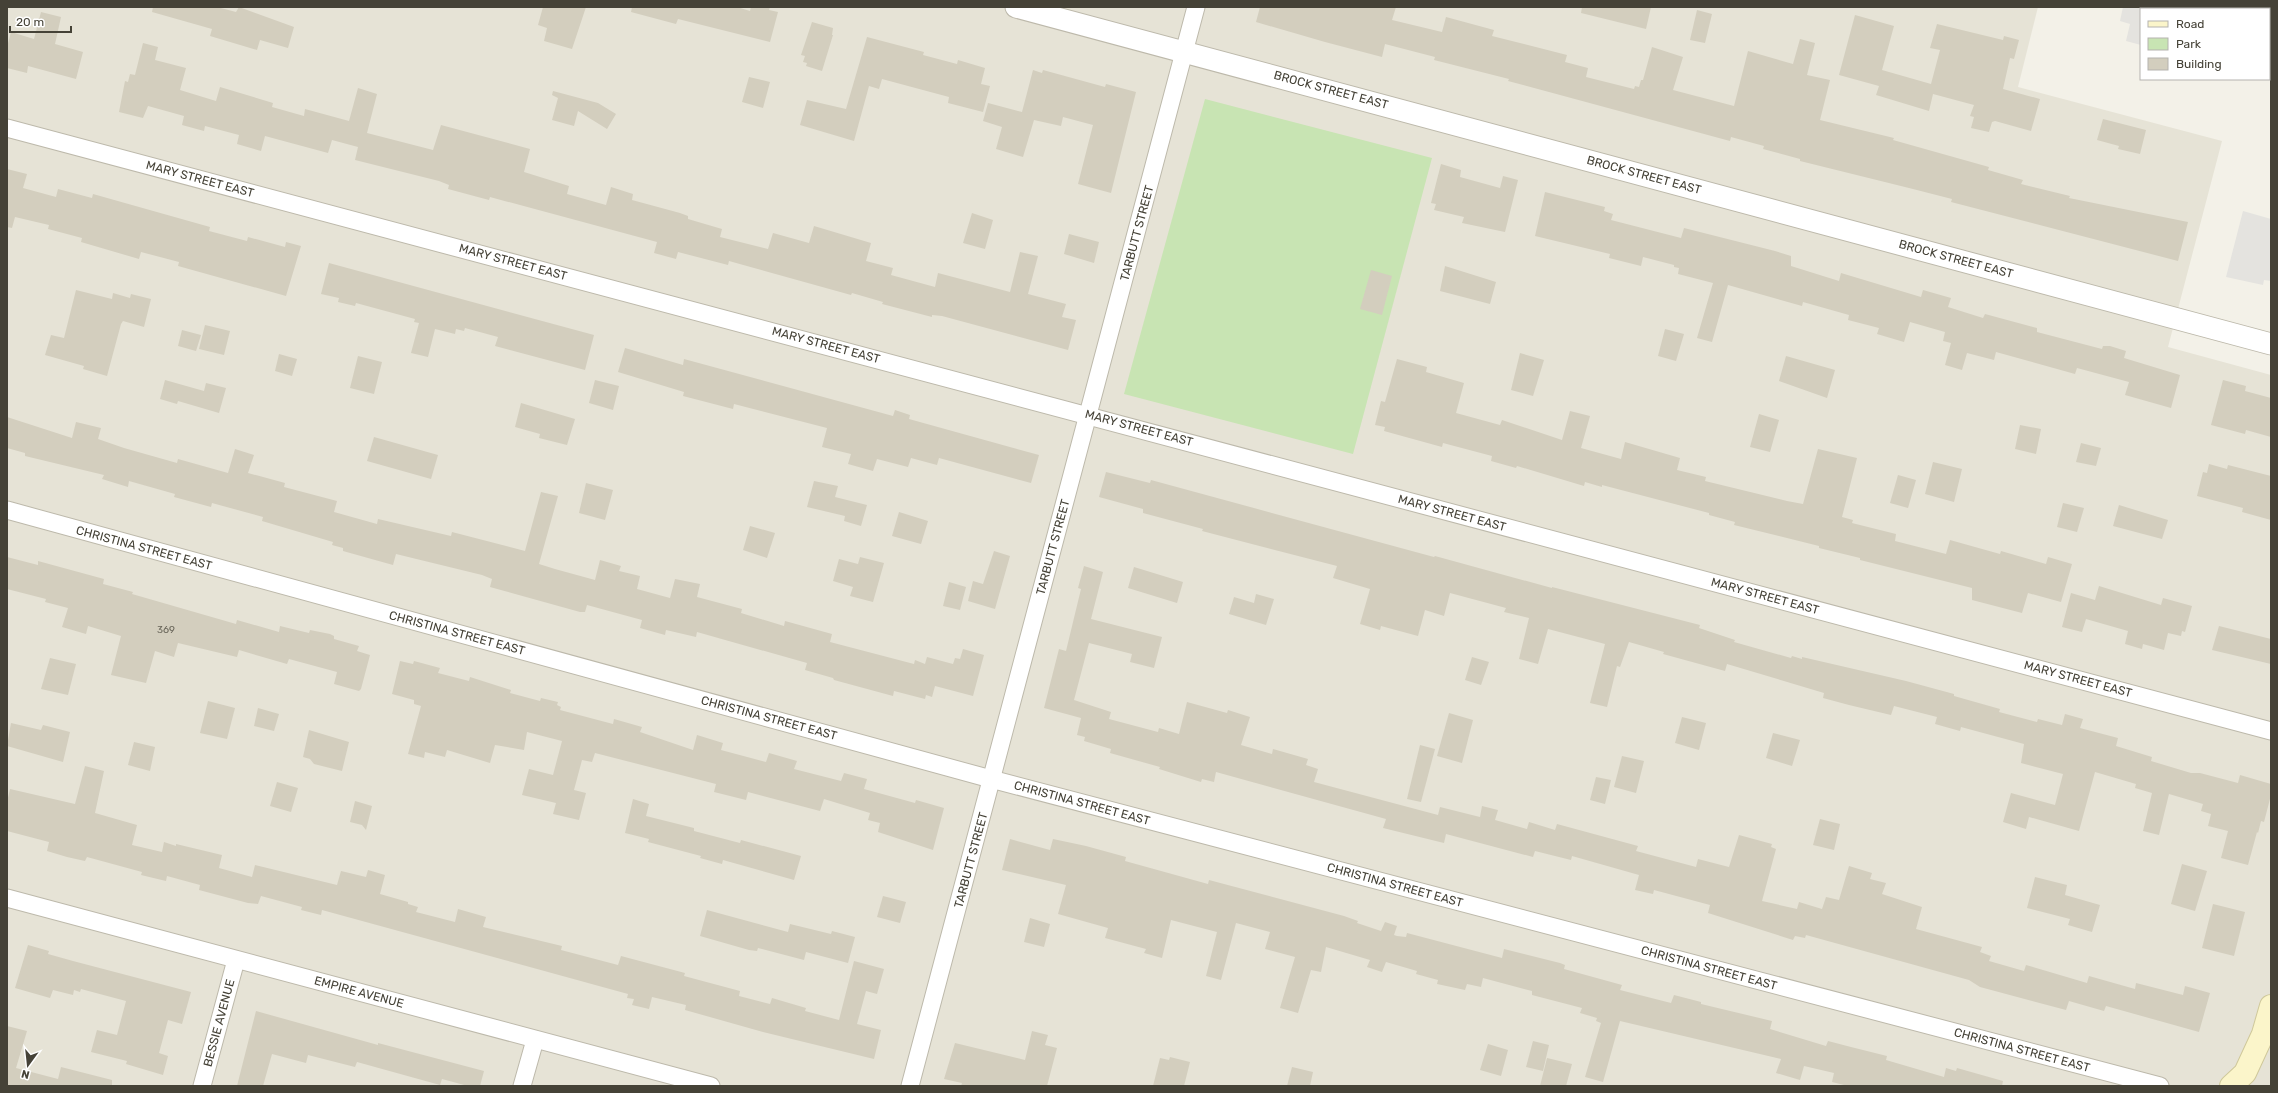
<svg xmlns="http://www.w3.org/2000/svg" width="2278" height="1093" font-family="Rubik,sans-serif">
  <rect width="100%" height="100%" fill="#f3f1e8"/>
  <!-- residential -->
  <polygon fill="#e6e3d6" points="7,7 2038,7 2018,87 2222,141 2168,347 2271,375 2271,1086 7,1086"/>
  <!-- green -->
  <polygon fill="#c8e4b3" points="1205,99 1432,158 1353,454 1124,394"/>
  <!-- parking -->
  <g fill="#e4e3df">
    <polygon points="2123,7 2224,7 2232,9 2141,9 2141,45 2126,41 2130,24 2120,21"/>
    <polygon points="2243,211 2271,219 2271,281 2264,280 2263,285 2226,277"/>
  </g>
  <!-- building -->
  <g fill="#d3cebe">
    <polygon points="153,7 217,7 236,12 239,7 294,27 288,48 260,40 257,50 210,36 212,29 152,12"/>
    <polygon points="543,7 586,7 572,49 544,41 547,28 538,25"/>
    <polygon points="632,7 737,7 750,11 751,7 770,7 769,10 778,12 770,42 678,19 676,24 631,12"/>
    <polygon points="1260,7 1396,7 1392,20 1442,32 1446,17 1494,30 1492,36 1567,55 1565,62 1588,68 1586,77 1634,89 1635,86 1639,87 1641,80 1643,80 1652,47 1683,57 1673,90 1734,106 1748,51 1793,64 1800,39 1815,43 1807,75 1830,80 1820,120 1894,138 1893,140 1989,167 1988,170 2023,180 2021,184 2070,196 2069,198 2188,222 2178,261 1951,202 1952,199 1909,188 1800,161 1800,159 1763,149 1764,146 1731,137 1730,141 1508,81 1509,79 1434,60 1435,57 1385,44 1382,57 1325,42 1256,22"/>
    <polygon points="1582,7 1651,7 1646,29 1581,13"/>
    <polygon points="1697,10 1712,14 1705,43 1690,40"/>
    <polygon points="41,12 61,17 55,44 83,52 76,79 28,66 27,73 7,68 7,47 11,32 34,39"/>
    <polygon points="1855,15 1894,26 1882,70 1931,84 1940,50 1930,48 1937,24 2003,40 2004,36 2019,40 2014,59 2010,58 2003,89 2040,99 2031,131 1995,121 1992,122 1989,132 1971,128 1974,117 1970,116 1974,105 1933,94 1929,111 1876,95 1879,86 1839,75"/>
    <polygon points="812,22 833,28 832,35 833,35 822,71 806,66 807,63 803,62 805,56 801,55"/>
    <polygon points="867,37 924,52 923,55 957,64 958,60 985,68 981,84 990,86 983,112 948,103 949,97 882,79 879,89 869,86 854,141 800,125 807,100 846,109"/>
    <polygon points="143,43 158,47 155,60 186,68 180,90 216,101 220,87 273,103 272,107 304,116 305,109 349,121 358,88 377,94 367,133 433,150 441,125 530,149 524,172 569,186 567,194 606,205 611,187 633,194 632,200 680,213 688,216 688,219 722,229 720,237 768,249 773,233 809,243 814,226 871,243 866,261 893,268 891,275 935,287 938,273 1010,292 1020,252 1038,256 1028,294 1066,304 1062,317 1076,320 1068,350 942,316 932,315 932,317 882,304 883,302 852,293 851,295 729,261 728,265 678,252 676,259 654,253 657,242 490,197 489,200 448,189 449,185 439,181 355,160 358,147 332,140 328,153 265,136 261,151 237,144 239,135 205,126 204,131 182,125 184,116 148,106 143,118 119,112 125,81 128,82 130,74 135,75"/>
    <polygon points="1033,70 1042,73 1043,70 1105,87 1106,84 1136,92 1111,193 1078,184 1093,125 1063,117 1061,126 1034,120 1023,157 996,149 1002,127 983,121 988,103 1022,112"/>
    <polygon points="749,77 770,82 763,108 742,102"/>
    <polygon points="553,91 598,103 616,114 607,129 578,111 574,126 552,120 558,98 552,95"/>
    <polygon points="2103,119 2146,130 2140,154 2118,149 2119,146 2097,140"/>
    <polygon points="1441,164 1461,170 1460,177 1500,188 1503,176 1518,180 1505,232 1462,223 1464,217 1434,210 1436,204 1431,203"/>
    <polygon points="7,169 27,174 23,188 56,197 58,189 92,198 93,194 210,227 209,231 247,241 248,237 285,247 286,242 301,246 286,296 178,266 179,262 141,252 139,259 81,242 82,238 48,229 49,225 15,217 12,228 7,227"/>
    <polygon points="1545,192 1605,207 1604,211 1613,214 1611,220 1681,238 1684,228 1775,251 1791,256 1791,266 1839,281 1841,273 1921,297 1923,290 1951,298 1948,307 1983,318 1985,314 2037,328 2037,332 2102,349 2103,346 2110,346 2126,351 2124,358 2180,375 2171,408 2125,395 2129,382 2077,368 2075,374 1996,352 1994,360 1967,353 1962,370 1945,365 1951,343 1943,341 1945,332 1910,322 1904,342 1877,334 1879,328 1848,320 1849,315 1803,302 1802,306 1728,285 1712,342 1697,338 1713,283 1678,274 1679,268 1674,267 1674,265 1643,257 1641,266 1609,258 1610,254 1535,236"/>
    <polygon points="972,213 993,220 985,249 963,243"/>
    <polygon points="1069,234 1099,242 1094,263 1064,254"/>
    <polygon points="329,263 594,335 585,370 495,346 498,337 465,328 464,331 456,329 455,334 435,329 428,357 411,353 419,323 414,322 415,319 356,303 355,306 338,302 339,298 321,294"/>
    <polygon points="1445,266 1496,282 1490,304 1440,291"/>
    <polygon points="1371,270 1392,276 1382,315 1360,309"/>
    <polygon points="76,290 112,299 113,293 130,298 131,294 151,299 144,327 123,321 121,324 107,376 83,369 84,366 45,355 51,335 64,338"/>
    <polygon points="205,325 230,331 224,355 199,349"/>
    <polygon points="1665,329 1684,334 1676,361 1658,356"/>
    <polygon points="182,330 201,335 196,351 178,346"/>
    <polygon points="625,348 683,365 684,359 893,416 895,410 910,415 909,419 1039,455 1031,483 939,458 937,465 911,458 908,467 877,459 873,471 848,464 851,454 822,447 827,428 734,404 733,409 683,396 684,392 618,372"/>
    <polygon points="1520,353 1544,360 1533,396 1511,390"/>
    <polygon points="279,354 297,359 292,376 275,371"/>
    <polygon points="358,356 382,362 374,394 350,388"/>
    <polygon points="1786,356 1835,370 1827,398 1779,381"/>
    <polygon points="1397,359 1427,367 1426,372 1464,383 1456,413 1500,425 1502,420 1562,440 1570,411 1590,416 1581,448 1621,459 1625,442 1680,458 1677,470 1706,477 1705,481 1787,501 1803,504 1818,449 1857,458 1842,517 1853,520 1852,523 1896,534 1895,541 1946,554 1950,540 2000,554 2001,551 2046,564 2048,557 2072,564 2061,602 2028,593 2022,613 1972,600 1972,588 1860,560 1860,558 1819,548 1819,546 1734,525 1735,522 1709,515 1709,513 1602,485 1602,487 1585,482 1584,486 1517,466 1516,468 1491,461 1492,456 1443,443 1442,447 1384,431 1385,427 1375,425 1381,401 1385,402"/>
    <polygon points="165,380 204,391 206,383 226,388 219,413 178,401 177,404 160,399"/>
    <polygon points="595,380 619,386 613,410 589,403"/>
    <polygon points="2223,380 2246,386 2245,391 2271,398 2271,437 2246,430 2245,434 2211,425"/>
    <polygon points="521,403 575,419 567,445 539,438 540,434 515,427"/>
    <polygon points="1759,414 1779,420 1770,452 1750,447"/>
    <polygon points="7,417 72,438 76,422 101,428 98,439 124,448 177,463 178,459 228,473 235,449 254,455 248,473 285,483 284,487 337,501 334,512 377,524 378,519 451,536 452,532 525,551 541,492 558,496 539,564 555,569 595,580 600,560 621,566 619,571 640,576 637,589 670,598 675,579 700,584 697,597 742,609 741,613 784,626 785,621 832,634 830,642 914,664 915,660 925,664 927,657 953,664 955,658 960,659 963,649 984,655 973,696 935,686 932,697 926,695 925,699 894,691 893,696 834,680 833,678 805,670 807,663 697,632 696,637 666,630 665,635 640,628 642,620 587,605 585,612 580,612 490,587 492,579 482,575 396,554 393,565 343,551 343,548 332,545 333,542 262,521 263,517 212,503 211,507 174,497 175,494 129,481 128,487 102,479 104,475 25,456 25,453 7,448"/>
    <polygon points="2020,425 2041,429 2036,454 2015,449"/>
    <polygon points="374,437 438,455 431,479 367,461"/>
    <polygon points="2081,443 2101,448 2096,466 2076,462"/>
    <polygon points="1933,462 1962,469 1954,502 1925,494"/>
    <polygon points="2209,464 2227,469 2228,465 2271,476 2271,520 2242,512 2243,508 2197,496 2203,472 2207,473"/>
    <polygon points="1106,472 1150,483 1151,480 1434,557 1435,556 1552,588 1552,587 1700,625 1699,628 1735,640 1734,642 1791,658 1792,656 1802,659 1802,657 1906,681 1954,694 1954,696 2000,709 1999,712 2037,722 2038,719 2062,725 2065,714 2083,719 2080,728 2118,738 2116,746 2152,757 2151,761 2191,773 2200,773 2238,783 2240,775 2271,784 2271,795 2264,822 2261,821 2258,833 2257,832 2248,865 2221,858 2228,831 2208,826 2211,814 2201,811 2203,804 2169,794 2159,835 2143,831 2152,793 2135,788 2136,784 2095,772 2079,831 2029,817 2026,829 2003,822 2011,793 2055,805 2063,774 2021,763 2024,744 1961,727 1960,731 1935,724 1937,717 1894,706 1891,715 1849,705 1823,698 1824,693 1727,664 1725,671 1663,654 1664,652 1629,642 1620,667 1617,666 1607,707 1590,703 1605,644 1548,629 1538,664 1519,659 1529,618 1504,612 1506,608 1450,593 1444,616 1425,610 1418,636 1381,626 1380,630 1360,624 1370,589 1333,578 1337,566 1202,531 1203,529 1143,513 1143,509 1099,497"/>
    <polygon points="1898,475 1916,480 1908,508 1890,503"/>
    <polygon points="814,481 838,486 835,497 867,505 861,526 844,521 845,516 807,507"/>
    <polygon points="586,483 613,490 605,520 579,513"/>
    <polygon points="2063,503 2084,508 2077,532 2057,527"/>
    <polygon points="2119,505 2168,520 2162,539 2113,526"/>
    <polygon points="899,512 928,521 921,544 892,536"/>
    <polygon points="750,526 775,533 767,558 743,550"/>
    <polygon points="994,551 1010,556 995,609 968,601 973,581 983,584"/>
    <polygon points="7,557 38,565 38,561 104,579 103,584 133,592 132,594 236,624 237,620 279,632 280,626 309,633 310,630 330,634 334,636 334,639 359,646 357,651 370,655 361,689 359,691 334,684 337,672 289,659 287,664 239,650 237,657 178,643 174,657 155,651 146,683 111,675 121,636 88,626 86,634 62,627 68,608 45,602 46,599 7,589"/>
    <polygon points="860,557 884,563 873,602 850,596 853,587 833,581 839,559 858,564"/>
    <polygon points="1084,566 1103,572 1091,619 1162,637 1154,668 1130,662 1132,654 1089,643 1074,700 1111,712 1109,719 1158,732 1159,728 1179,734 1187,702 1227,713 1228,710 1250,717 1241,745 1272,754 1273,749 1308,759 1306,765 1318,769 1314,782 1438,815 1440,807 1480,817 1482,806 1498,810 1495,820 1527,829 1529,822 1555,830 1557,824 1638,846 1636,851 1696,867 1698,859 1729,867 1739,835 1772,844 1771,847 1776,849 1762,901 1797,909 1799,902 1822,909 1826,897 1839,900 1849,866 1872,873 1870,879 1886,883 1882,894 1922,907 1916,929 1982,947 1980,952 1991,956 1989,961 2024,971 2026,965 2087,983 2089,976 2135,989 2136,983 2183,995 2185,986 2210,993 2199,1032 2106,1006 2104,1011 2069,1001 2066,1010 1980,987 1969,980 1806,935 1805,938 1795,936 1793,940 1708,913 1710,905 1654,890 1653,894 1635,890 1639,875 1572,856 1571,860 1535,851 1533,857 1446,834 1444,843 1383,828 1386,819 1216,772 1214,782 1202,779 1201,782 1159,769 1160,767 1110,753 1111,749 1084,741 1085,737 1077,735 1081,718 1044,708 1059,649 1066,651 1081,589 1078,588"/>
    <polygon points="1134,567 1183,582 1177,603 1128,588"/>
    <polygon points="949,582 966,587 960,610 943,606"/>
    <polygon points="2099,586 2161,605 2163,598 2192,606 2185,632 2182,631 2181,636 2168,633 2164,650 2143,644 2142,649 2125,644 2128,631 2086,619 2082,632 2062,627 2071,593 2095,600"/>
    <polygon points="1256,594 1274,599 1266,625 1229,614 1234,597 1254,603"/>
    <polygon points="2219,626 2271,639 2271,664 2212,650"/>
    <polygon points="1472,657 1489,662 1481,685 1465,680"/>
    <polygon points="50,658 76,664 68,695 41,689"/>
    <polygon points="400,661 413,664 414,661 440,668 438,673 469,681 470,677 511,690 510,693 540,701 541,698 558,702 557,705 561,707 560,710 613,724 614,719 642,727 640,732 693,750 697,735 723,743 721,750 766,762 769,753 797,761 794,769 841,781 844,773 867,779 864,789 915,803 916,800 944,808 933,850 878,832 880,823 868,820 870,813 824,799 820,811 748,792 746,800 714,792 716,784 595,753 592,762 582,760 574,790 586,793 579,820 553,814 556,803 522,795 529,769 553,775 562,741 527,732 524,750 495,745 490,763 447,750 445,757 425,752 424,758 408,754 421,706 414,704 414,700 392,694"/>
    <polygon points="208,701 235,708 227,739 200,733"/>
    <polygon points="258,708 279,714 274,731 254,726"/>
    <polygon points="1449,713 1473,720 1462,763 1437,756"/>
    <polygon points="1682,717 1706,723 1699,750 1675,743"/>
    <polygon points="11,723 41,730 43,725 70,732 63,762 7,746"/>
    <polygon points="309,730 349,742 342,771 314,764 310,759 303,757"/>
    <polygon points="1773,733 1800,740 1792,766 1766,758"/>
    <polygon points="134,742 155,747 150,771 128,765"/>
    <polygon points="1420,745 1435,749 1421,802 1407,799"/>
    <polygon points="1622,756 1644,761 1636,793 1614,787"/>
    <polygon points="85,766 104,771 95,813 137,825 132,845 162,852 164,842 176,846 176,844 222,855 219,868 252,877 255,865 337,885 341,871 366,877 368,870 385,875 380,894 408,902 408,904 418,907 416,912 455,922 458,909 486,917 483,927 562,946 561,950 618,965 621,956 685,973 684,976 740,991 739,996 770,1004 772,998 806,1008 805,1011 839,1020 854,961 884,969 877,994 866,991 857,1024 881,1030 874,1059 763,1032 685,1010 686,1005 652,997 649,1009 632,1005 634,999 627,998 628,994 322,910 321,915 301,910 302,907 261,896 258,904 248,903 199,890 200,885 167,876 166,881 141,875 142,872 87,857 85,861 67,857 47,851 49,842 7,831 7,802 10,789 75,804"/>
    <polygon points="1596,777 1611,780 1605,804 1590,800"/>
    <polygon points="277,782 298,788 291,812 270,806"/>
    <polygon points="633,799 649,804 646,816 694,828 694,831 740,843 741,840 801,856 794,880 723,860 722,864 700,858 701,856 648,842 649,839 625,833"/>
    <polygon points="355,801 372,806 366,830 362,825 350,822"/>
    <polygon points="1820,819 1840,824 1834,850 1813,845"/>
    <polygon points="1010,839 1050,850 1053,839 1086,846 1126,857 1125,861 1208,884 1209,880 1344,916 1358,921 1357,923 1381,931 1385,922 1397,926 1394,935 1397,936 1406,937 1407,933 1502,958 1504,949 1560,963 1565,965 1564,969 1622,985 1620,990 1671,1003 1674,995 1701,1002 1701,1004 1772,1021 1770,1029 1826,1046 1828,1041 1851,1047 1887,1056 1886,1060 1944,1077 1946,1068 1956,1071 1957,1068 2003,1081 2002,1086 1848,1086 1832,1082 1834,1073 1804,1066 1800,1080 1776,1073 1781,1059 1620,1021 1603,1082 1585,1077 1601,1023 1596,1021 1597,1018 1580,1013 1582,1008 1532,995 1532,991 1483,978 1481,987 1467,984 1465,990 1437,984 1438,980 1416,974 1417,971 1386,962 1382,972 1367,967 1370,960 1326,947 1321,972 1311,970 1298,1013 1280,1008 1295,957 1265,949 1270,932 1236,923 1221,980 1206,976 1217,932 1171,920 1162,958 1144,953 1146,949 1105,938 1108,928 1058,914 1066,885 1002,870"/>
    <polygon points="2182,864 2207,871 2195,911 2171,904"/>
    <polygon points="2035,877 2067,885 2065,895 2100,905 2092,932 2068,925 2070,919 2027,908"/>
    <polygon points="883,896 906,902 900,923 877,917"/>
    <polygon points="2213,904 2245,912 2234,956 2202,948"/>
    <polygon points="707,910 788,932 790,924 831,934 832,931 855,937 848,963 806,952 804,960 758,948 757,951 749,950 700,936"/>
    <polygon points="1030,918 1050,924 1044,947 1024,942"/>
    <polygon points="28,945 49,951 48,954 73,961 191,992 182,1024 168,1020 159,1053 168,1056 163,1075 126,1064 127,1061 91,1052 97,1030 117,1035 126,1001 81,989 80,992 74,990 73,995 53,990 50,998 15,988"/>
    <polygon points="256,1011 378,1045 378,1043 484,1071 480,1086 468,1086 442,1079 440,1085 357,1062 355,1067 308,1055 306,1063 272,1054 263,1086 237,1086"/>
    <polygon points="7,1026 27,1031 16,1068 58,1079 61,1067 112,1080 112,1086 7,1086"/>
    <polygon points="1032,1031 1048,1035 1045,1045 1057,1048 1047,1086 961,1086 962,1083 944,1079 955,1043 1025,1060"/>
    <polygon points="1533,1041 1549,1045 1543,1071 1526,1067"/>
    <polygon points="1488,1044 1508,1050 1501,1076 1480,1070"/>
    <polygon points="1170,1057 1190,1062 1184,1086 1153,1086 1160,1058 1169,1060"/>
    <polygon points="1547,1058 1572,1064 1566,1086 1540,1086"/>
    <polygon points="1292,1067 1313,1072 1310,1086 1287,1086"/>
  </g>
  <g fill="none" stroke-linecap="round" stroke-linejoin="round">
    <!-- minor casing -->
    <g stroke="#bdb9ab" stroke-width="19">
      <g id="minor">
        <polyline points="7,128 2271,731"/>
        <polyline points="7,510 991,779 2160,1086"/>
        <polyline points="7,898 711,1086"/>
        <polyline points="202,1086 236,960"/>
        <polyline points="522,1086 535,1040"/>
        <polyline points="910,1086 1196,7"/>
      </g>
    </g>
    <!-- tertiary casing -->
    <g stroke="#bdb9ab" stroke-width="23">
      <polyline id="tertiary" points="1016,7 2271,344"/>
    </g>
    <!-- secondary casing -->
    <g stroke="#cfc89a" stroke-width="24">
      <polyline id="secondary" points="2231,1086 2245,1073 2263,1034 2271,1006"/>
    </g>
    <!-- minor -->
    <use href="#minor" stroke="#fff" stroke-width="17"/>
    <!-- tertiary -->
    <use href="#tertiary" stroke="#fff" stroke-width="21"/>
    <!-- secondary -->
    <use href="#secondary" stroke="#fbf5ca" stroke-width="22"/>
  </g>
  <g text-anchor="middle" stroke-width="3.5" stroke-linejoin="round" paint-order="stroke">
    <!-- number labels -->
    <g font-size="10" fill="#686559">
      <text x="166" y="633">369</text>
    </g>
    <!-- street labels -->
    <g font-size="12" fill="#454237" stroke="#fff">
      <text transform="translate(1331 90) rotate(15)" y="4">BROCK STREET EAST</text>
      <text transform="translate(1644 175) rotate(15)" y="4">BROCK STREET EAST</text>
      <text transform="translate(200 179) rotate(15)" y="4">MARY STREET EAST</text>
      <text transform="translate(1137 233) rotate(-75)" y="4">TARBUTT STREET</text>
      <text transform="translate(1956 259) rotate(15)" y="4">BROCK STREET EAST</text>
      <text transform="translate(513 262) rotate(15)" y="4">MARY STREET EAST</text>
      <text transform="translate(826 345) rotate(15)" y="4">MARY STREET EAST</text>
      <text transform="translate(1139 428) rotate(15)" y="4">MARY STREET EAST</text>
      <text transform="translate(1452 513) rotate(15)" y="4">MARY STREET EAST</text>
      <text transform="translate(1053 547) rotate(-75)" y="4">TARBUTT STREET</text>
      <text transform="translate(144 548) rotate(15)" y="4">CHRISTINA STREET EAST</text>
      <text transform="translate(1765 596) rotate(15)" y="4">MARY STREET EAST</text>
      <text transform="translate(457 633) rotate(15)" y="4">CHRISTINA STREET EAST</text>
      <text transform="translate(2078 679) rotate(15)" y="4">MARY STREET EAST</text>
      <text transform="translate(769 718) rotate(15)" y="4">CHRISTINA STREET EAST</text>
      <text transform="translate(1082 803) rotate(15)" y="4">CHRISTINA STREET EAST</text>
      <text transform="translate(971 860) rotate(-75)" y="4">TARBUTT STREET</text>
      <text transform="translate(1395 885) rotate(15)" y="4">CHRISTINA STREET EAST</text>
      <text transform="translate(1709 968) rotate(15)" y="4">CHRISTINA STREET EAST</text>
      <text transform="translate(359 992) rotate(15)" y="4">EMPIRE AVENUE</text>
      <text transform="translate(219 1023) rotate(-75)" y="4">BESSIE AVENUE</text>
      <text transform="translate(2022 1050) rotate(15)" y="4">CHRISTINA STREET EAST</text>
    </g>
  </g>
  <!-- border -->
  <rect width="2278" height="1093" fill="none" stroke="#454237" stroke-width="16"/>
  <!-- legend -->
  <rect x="2140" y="8" width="130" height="72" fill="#ffffff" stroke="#b5b3af"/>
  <rect x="2148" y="21" width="20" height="6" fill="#fbf5ca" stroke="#b5b3af"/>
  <text x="2176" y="28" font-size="12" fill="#454237">Road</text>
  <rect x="2148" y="38" width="20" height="12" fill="#c8e4b3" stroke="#b5b3af"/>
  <text x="2176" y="48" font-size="12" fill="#454237">Park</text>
  <rect x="2148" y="58" width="20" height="12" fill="#d3cebe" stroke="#b5b3af"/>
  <text x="2176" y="68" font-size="12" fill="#454237">Building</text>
  <!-- north arrow -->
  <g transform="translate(28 1065) rotate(195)" stroke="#ffffff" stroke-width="3" paint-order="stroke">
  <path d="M0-3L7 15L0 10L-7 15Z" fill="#454237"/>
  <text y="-6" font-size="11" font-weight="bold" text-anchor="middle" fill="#454237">N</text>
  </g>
  <!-- scale -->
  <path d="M10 26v6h61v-6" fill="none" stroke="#454237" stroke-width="2"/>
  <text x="16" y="26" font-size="12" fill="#454237" stroke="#ffffff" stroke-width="3" paint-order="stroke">20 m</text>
</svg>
